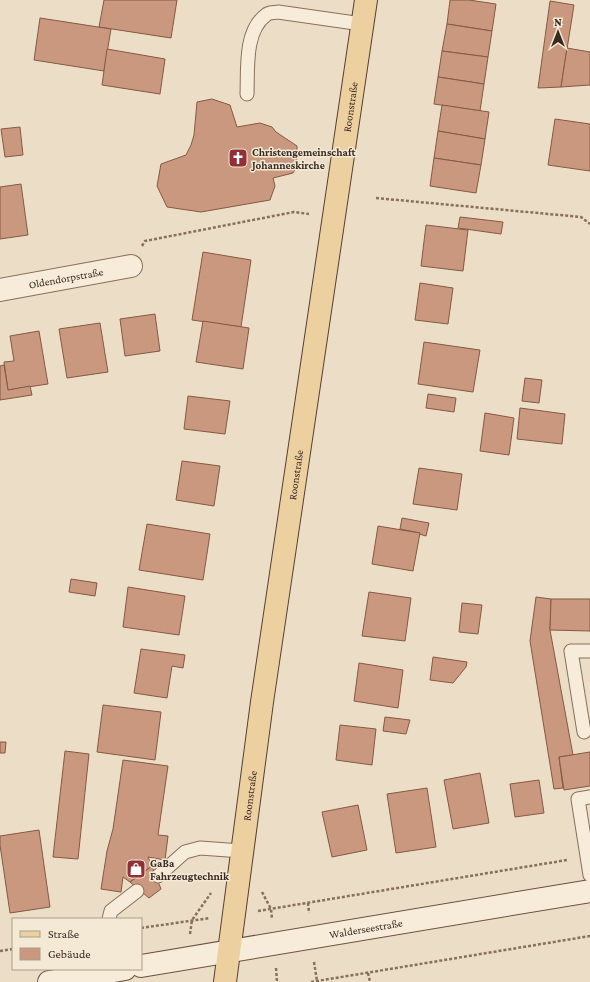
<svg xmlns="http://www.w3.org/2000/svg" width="590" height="982" font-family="'Crimson Pro',serif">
  <rect width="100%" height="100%" fill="#ecdec6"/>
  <!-- building -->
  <g fill="#c9987e" stroke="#855943">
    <polygon points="104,0 177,0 171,38 99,27"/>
    <polygon points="450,0 469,0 496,4 492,31 447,24"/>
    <polygon points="550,1 574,5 561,87 538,88"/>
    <polygon points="40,18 111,29 104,71 34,60"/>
    <polygon points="447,24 492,31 488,57 442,51"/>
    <polygon points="567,48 590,52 590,85 561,87"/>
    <polygon points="107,49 165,59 160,94 102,85"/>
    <polygon points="442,51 488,57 484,84 438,77"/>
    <polygon points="438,77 484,84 480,111 434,104"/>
    <polygon points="212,99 230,105 237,127 260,123 272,127 276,132 297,146 297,166 293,173 273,178 275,186 270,200 201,212 167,207 157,186 161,164 186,155 191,145 194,135 197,102"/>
    <polygon points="442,105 489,112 485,139 438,131"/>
    <polygon points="555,119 590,124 590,171 548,165"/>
    <polygon points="20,127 23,155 5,157 1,129"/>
    <polygon points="438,131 485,139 481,165 434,158"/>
    <polygon points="434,158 481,165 476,193 430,186"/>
    <polygon points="21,184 28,235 0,239 0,187"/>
    <polygon points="460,217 503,222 501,234 458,228"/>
    <polygon points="426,225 468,230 463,271 421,266"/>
    <polygon points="203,252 251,260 241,327 192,320"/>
    <polygon points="420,283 453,288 448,324 415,320"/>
    <polygon points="155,314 160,351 125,356 120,319"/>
    <polygon points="203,321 249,328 243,369 196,362"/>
    <polygon points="100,323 108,372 67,378 59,329"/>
    <polygon points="39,331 48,384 8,390 4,362 14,361 10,336"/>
    <polygon points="424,342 480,350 473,392 418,384"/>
    <polygon points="4,365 8,390 30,386 32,395 0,400 0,366"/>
    <polygon points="525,378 542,380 539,403 522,401"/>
    <polygon points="428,394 456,398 454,412 426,408"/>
    <polygon points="188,396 230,401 225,434 184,429"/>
    <polygon points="520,408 565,414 562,444 517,439"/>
    <polygon points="485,413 514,418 509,455 480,451"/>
    <polygon points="182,461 220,466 214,506 176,500"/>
    <polygon points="419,468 462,474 457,510 413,504"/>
    <polygon points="402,518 429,523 426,536 419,534 420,533 400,529"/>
    <polygon points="147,524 210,534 203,580 139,570"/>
    <polygon points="378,526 420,533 413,571 372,564"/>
    <polygon points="71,579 97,583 95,596 69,592"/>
    <polygon points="128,587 185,596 179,635 123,627"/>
    <polygon points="369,592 411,598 405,641 362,636"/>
    <polygon points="536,597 551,599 550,630 573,755 559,757 563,788 554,789 530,641"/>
    <polygon points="551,599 590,599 590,631 550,630"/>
    <polygon points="462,603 482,605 478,634 459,632"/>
    <polygon points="141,649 185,655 183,668 172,666 167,698 134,693"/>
    <polygon points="433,657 467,662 466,667 453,683 430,680"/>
    <polygon points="359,663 403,670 398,708 354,701"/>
    <polygon points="103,705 161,712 155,760 97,752"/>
    <polygon points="385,717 410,720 406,734 383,731"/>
    <polygon points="340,725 376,729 372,765 336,760"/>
    <polygon points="0,742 6,742 5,753 0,753"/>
    <polygon points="65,751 89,754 78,859 53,857"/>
    <polygon points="590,752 590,786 564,790 559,757"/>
    <polygon points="123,760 168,766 158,835 168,836 165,860 148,857 152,866 130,882 123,877 121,892 101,889 107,851 113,829"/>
    <polygon points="480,773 489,823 453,829 444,780"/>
    <polygon points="539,780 544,813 515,817 510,784"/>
    <polygon points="427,788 436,847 396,853 387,794"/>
    <polygon points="358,805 367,850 332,857 322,812"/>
    <polygon points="39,830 50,907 10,913 0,845 0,836"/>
    <polygon points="152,866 161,889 149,898 130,882"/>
  </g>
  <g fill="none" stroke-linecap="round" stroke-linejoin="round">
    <!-- lane casing -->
    <g stroke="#87705c" stroke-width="15">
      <g id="lane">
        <path d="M247,94c1,-24 -3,-63 19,-79 3,-3 8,-2 12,-3l84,12"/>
        <polyline points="584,732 571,651 590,651"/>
        <polyline points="590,797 578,799 590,875"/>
        <polyline points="158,876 185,852 200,848 242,851"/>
        <polyline points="109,919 111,911 137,891"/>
      </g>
    </g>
    <!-- street casing -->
    <g stroke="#87705c" stroke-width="24">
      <g id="street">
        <path id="s1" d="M0,290l131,-24"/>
      </g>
    </g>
    <!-- secondary casing -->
    <g stroke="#695240" stroke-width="24">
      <g id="secondary">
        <path id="s2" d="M141,966l449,-75"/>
        <polyline points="49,982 125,969"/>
      </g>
    </g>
    <!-- primary casing -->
    <g stroke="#553f30" stroke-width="24">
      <g id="primary">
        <path id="s3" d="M225,982l37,-280 104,-702"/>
      </g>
    </g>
    <!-- path -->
    <g stroke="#87705c" stroke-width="2.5" stroke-dasharray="3 2" stroke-linecap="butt">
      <polyline points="376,198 581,217 590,224"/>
      <polyline points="142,246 145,241 294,212 309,214"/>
      <polyline points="262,892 271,909 272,919"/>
      <polyline points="308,903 309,913"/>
      <polyline points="258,911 567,860"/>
      <polyline points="141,928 210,918"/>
      <polyline points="190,934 192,920 211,893"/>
      <polyline points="0,951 13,949"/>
      <polyline points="314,962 317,981"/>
      <polyline points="276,968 277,982"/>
      <polyline points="368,973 370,982"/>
      <polyline points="311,982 590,936"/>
    </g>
    <!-- lane -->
    <use href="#lane" stroke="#f7ecd9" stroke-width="13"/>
    <!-- street -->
    <use href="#street" stroke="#f7ecd9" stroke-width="22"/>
    <!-- secondary -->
    <use href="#secondary" stroke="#f7ecd9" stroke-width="22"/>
    <!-- primary -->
    <use href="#primary" stroke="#edd0a0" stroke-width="22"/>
  </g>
  <!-- icons -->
  <defs>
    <g id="church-square" transform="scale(1)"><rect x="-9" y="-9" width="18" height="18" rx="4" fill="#932f36" stroke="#f4e9d5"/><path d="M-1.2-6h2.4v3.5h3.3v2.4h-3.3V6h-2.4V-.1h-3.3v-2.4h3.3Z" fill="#fff"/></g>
    <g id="shop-square" transform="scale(1)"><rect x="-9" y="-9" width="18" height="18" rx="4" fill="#932f36" stroke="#f4e9d5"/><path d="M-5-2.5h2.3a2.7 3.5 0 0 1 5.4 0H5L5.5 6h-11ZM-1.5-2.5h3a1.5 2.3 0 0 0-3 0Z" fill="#fff"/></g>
  </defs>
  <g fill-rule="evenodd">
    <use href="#church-square" x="238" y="158"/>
    <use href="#shop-square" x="136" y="869"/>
  </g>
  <g text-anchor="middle" stroke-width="3" stroke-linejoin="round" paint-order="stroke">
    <!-- street labels -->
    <g font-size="11" fill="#382a20" stroke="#f4e9d5">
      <text dy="4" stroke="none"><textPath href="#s3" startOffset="884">Roonstraße</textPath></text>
      <text dy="4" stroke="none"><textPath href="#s1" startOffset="67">Oldendorpstraße</textPath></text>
      <text dy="4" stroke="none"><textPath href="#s3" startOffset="512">Roonstraße</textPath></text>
      <text dy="4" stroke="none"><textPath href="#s3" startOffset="188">Roonstraße</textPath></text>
      <text dy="4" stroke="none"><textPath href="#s2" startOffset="228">Walderseestraße</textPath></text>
    </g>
    <!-- poi labels -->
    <g font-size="11" font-weight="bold" fill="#382a20" stroke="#f4e9d5" text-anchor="start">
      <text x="252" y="156">Christengemeinschaft<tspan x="252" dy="13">Johanneskirche</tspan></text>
      <text x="150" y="867">GaBa<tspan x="150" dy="13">Fahrzeugtechnik</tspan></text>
    </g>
  </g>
  <!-- legend -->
  <rect x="12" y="918" width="130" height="52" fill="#f4e9d5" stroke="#a99d8d"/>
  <rect x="20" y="931" width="20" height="6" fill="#edd0a0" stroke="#a99d8d"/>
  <text x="48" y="938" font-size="12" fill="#382a20">Straße</text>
  <rect x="20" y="948" width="20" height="12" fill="#c9987e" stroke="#a99d8d"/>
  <text x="48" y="958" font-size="12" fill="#382a20">Gebäude</text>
  <!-- north arrow -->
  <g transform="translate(558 32)" stroke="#f4e9d5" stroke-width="3" paint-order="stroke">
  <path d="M0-3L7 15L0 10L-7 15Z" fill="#382a20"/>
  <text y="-6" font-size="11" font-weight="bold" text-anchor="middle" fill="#382a20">N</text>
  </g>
</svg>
